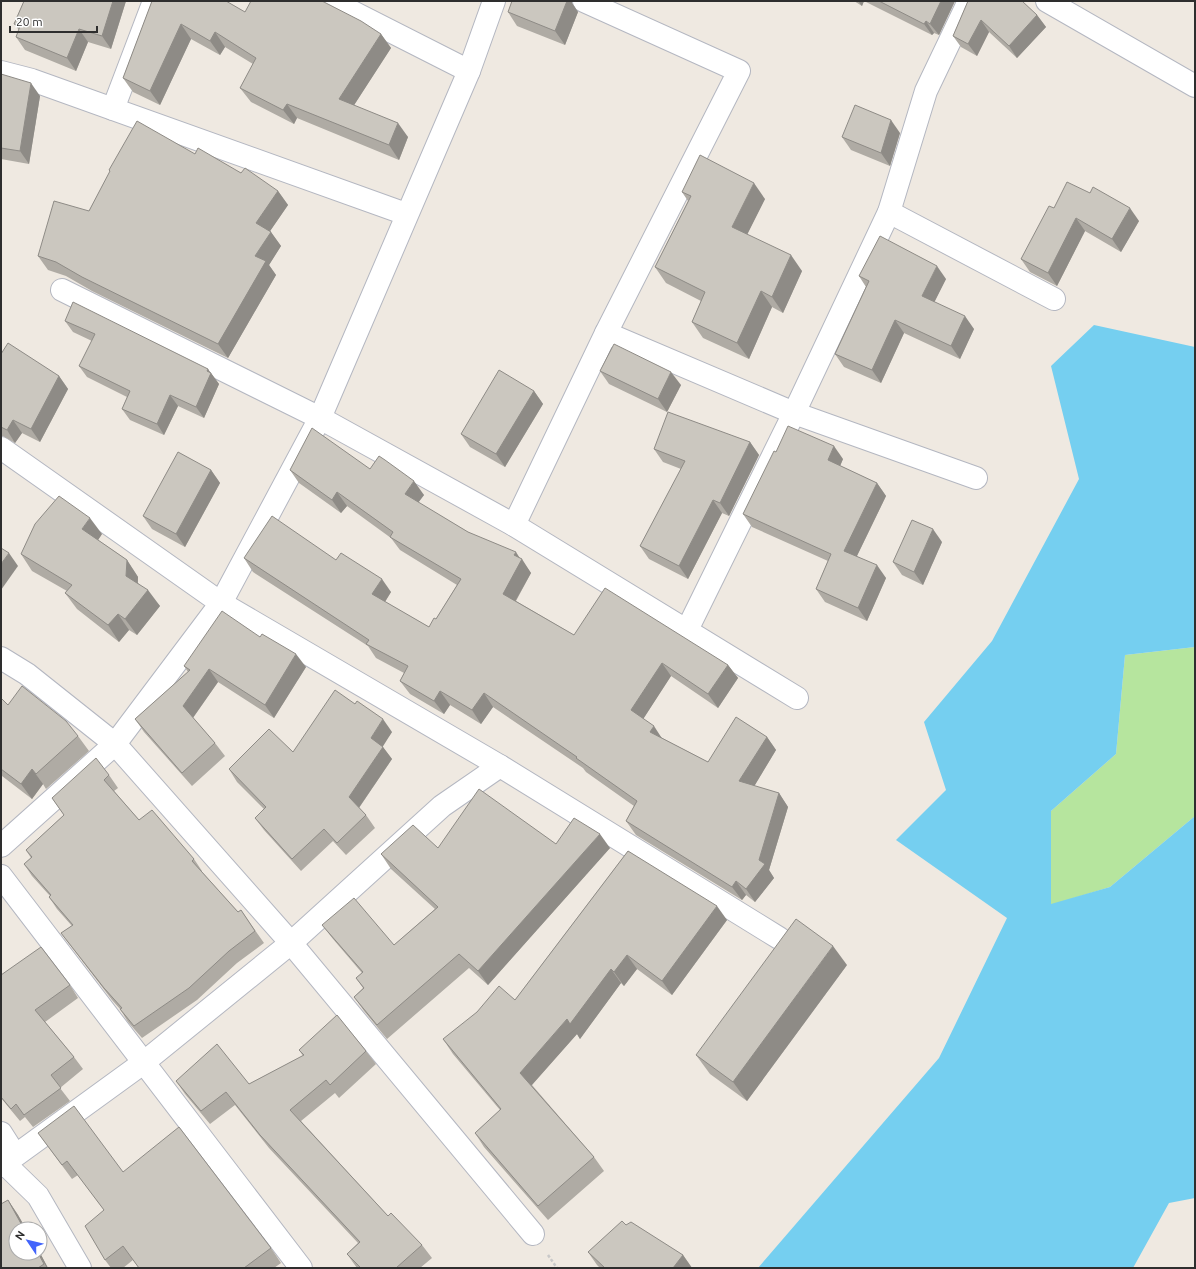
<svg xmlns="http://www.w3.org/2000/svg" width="1196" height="1269" font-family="Ubuntu,sans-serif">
  <rect width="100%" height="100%" fill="#efe9e1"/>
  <!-- green -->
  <polygon fill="#b6e59e" points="1195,647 1195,816 1110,887 1051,905 1051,811 1116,754 1125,655"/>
  <!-- water -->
  <polygon fill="#75cff0" points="1094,325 1195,347 1195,647 1125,655 1116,754 1051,811 1051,904 1110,887 1195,816 1195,1198 1169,1203 1133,1268 758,1268 939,1058 1007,918 896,840 946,790 924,722 992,641 1079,479 1051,366"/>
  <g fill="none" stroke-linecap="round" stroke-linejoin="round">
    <!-- minor casing -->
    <g stroke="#b4b7c1" stroke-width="24">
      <g id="minor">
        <polyline points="331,1 469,71"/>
        <polyline points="1047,1 1195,86"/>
        <polyline points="1,72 32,80 406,214"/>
        <polyline points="113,109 154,1"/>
        <polyline points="889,212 1054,299"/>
        <polyline points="62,290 320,418 514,525 797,698"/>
        <polyline points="606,333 794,413 976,478"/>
        <polyline points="1,448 221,603 500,766 779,938"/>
        <polyline points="514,525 606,333 739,71 584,1"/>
        <polyline points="687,630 794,413 889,212 926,91 969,1"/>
        <polyline points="1,658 27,674 115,744 291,943 533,1234"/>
        <polyline points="1,846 115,744 221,603 320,418 469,71 494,1"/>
        <polyline points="1,876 301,1268"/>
        <polyline points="1,1133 15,1155"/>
        <polyline points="4,1163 38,1196 80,1268"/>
        <polyline points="1,1166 143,1063 291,943 442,806 500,766"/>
      </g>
    </g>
    <!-- path -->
    <polyline stroke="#c9c9c9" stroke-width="2.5" stroke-dasharray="3 2" stroke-linecap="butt" points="548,1255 557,1268"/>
    <!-- minor -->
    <use href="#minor" stroke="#fff" stroke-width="22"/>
  </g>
  <!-- wall -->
  <g fill="#afaba4">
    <polygon points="24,1 126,1 111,49 88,42 76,71 25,50 16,37 19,30 14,24"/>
    <polygon points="152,1 245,12 381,34 391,48 354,105 408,137 399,160 297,118 294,124 251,102 240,88 253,64 225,47 220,55 191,39 160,105 133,92 123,78"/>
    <polygon points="854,1 955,1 939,35 934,33 932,35 864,1 862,6"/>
    <polygon points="968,1 1037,15 1046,27 1017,58 989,32 977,56 961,47 953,36"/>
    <polygon points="572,3 578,12 565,45 517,26 508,12"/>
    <polygon points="1,74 40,96 29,164 1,159"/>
    <polygon points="900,133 890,166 851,150 842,137"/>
    <polygon points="195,154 241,173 278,191 288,205 270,231 281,246 269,265 276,275 228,358 92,291 66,276 48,270 38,256 89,211 110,172 109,170"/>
    <polygon points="682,192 765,199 747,234 802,271 783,313 772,307 749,359 703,338 692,322 701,301 666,283 655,267 688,201"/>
    <polygon points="1054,208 1139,221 1121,252 1085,231 1057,286 1030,272 1021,259"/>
    <polygon points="859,276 946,279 934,302 974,329 960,359 904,333 881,383 844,367 835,354 866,287"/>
    <polygon points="65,321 208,369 219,384 204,418 178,406 164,435 130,420 122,409 127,397 87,377 79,366 92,341 73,332"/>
    <polygon points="1,354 59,376 68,389 40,442 22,433 15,443 3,436 1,436"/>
    <polygon points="600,371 681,385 667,412 609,384"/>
    <polygon points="534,391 543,404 505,467 470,447 461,434"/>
    <polygon points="750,442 759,455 729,516 722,513 688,579 649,559 640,546 681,469 663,462 654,449"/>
    <polygon points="776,452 843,459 840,466 877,483 886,496 857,556 886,578 867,621 825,602 816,589 828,561 752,527 743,514"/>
    <polygon points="370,469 424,495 418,503 468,532 520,558 531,573 516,601 574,635 728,665 738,678 718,708 671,676 643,719 662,738 708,762 767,737 776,750 754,786 779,793 788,807 769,870 774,878 755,902 746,895 742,900 636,835 626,821 634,806 586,772 583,768 493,707 481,724 450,705 444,714 410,694 400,681 404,673 376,658 368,646 253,572 244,558 336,560 391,592 385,602 429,627 436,619 457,585 400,550 391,538 347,506 341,513 299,483 290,470"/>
    <polygon points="211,470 220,483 185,547 152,529 143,516"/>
    <polygon points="102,534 98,540 127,560 138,577 138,583 160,606 137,635 129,630 119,642 77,609 65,593 67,591 32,571 21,554"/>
    <polygon points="942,542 923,585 902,575 893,562"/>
    <polygon points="260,637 306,667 274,718 218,682 193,718 215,743 225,756 192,786 144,732 135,719 188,672 184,666"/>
    <polygon points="1,698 8,705 78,736 89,751 46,789 43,784 32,799 2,776 1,778"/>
    <polygon points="392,732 382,746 392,759 359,808 366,815 375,828 346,855 333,841 301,871 264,830 255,818 264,809 237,782 229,769 293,752"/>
    <polygon points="109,775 118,788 114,791 139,820 194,859 202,871 202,872 238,912 241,910 264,943 237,963 197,1000 142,1038 128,1022 120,1009 112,1000 70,945 61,933 72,926 57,909 49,897 50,896 32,876 24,864 31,858 26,850 64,815 52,798"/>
    <polygon points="556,844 610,848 488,985 469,968 387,1039 364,1011 354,997 363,988 356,978 362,973 333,939 322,925 394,945 435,909 391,869 381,854 438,848"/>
    <polygon points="628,851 727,920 672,995 637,969 624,986 621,983 580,1039 577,1034 532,1085 594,1157 604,1171 548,1220 484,1147 475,1133 500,1110 453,1054 443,1039 515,1000"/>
    <polygon points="847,965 747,1101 710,1074 696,1055"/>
    <polygon points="1,975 70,985 78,998 45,1022 74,1057 83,1069 60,1088 70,1101 33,1127 25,1117 20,1121 1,1098"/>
    <polygon points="299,1050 366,1051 376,1064 339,1098 335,1093 301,1121 388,1216 422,1245 432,1258 420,1268 357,1268 347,1254 358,1243 269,1148 235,1105 210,1124 185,1094 176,1081 249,1084 303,1056"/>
    <polygon points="38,1133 123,1172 271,1248 281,1263 274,1268 139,1268 133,1260 123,1268 111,1268 105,1260 104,1210 78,1175 72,1179"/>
    <polygon points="8,1200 18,1215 26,1229 16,1229 16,1253 40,1253 48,1268 1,1268"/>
    <polygon points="626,1225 683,1255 692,1268 600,1268 597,1265 588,1252"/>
  </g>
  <!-- shaded-wall -->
  <g fill="#8e8b86">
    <polygon points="113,1 126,1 111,49 102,36"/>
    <polygon points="567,1 572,1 572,3 578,12 565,45 555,31"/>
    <polygon points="858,1 864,1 862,6"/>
    <polygon points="941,1 955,1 939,35 930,24"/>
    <polygon points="1037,15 1046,27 1017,58 1009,46"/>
    <polygon points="981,20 989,32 977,56 968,44"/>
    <polygon points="926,21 934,33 932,35 924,24"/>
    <polygon points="181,24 191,39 160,105 150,91"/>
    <polygon points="79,29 88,42 76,71 67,58"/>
    <polygon points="215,32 225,47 220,55 210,41"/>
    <polygon points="381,34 391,48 349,113 339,99"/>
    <polygon points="31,83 40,96 29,164 20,151"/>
    <polygon points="287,104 297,118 294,124 283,110"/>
    <polygon points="891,120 900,133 890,166 881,153"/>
    <polygon points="398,123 408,137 399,160 389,145"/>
    <polygon points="754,183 765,199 743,243 732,227"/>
    <polygon points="278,191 288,205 266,237 256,223"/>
    <polygon points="1130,208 1139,221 1121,252 1112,239"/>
    <polygon points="1076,218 1085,231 1057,286 1048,273"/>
    <polygon points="271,232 281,246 269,265 276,275 228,358 218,344 255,256"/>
    <polygon points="791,255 802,271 783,313 772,297"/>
    <polygon points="937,266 946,279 931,309 922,296"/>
    <polygon points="761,291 772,307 749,359 737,343"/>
    <polygon points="965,316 974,329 960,359 951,346"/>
    <polygon points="895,320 904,333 881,383 872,370"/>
    <polygon points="208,369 211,374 211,373 219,384 204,418 196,407"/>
    <polygon points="671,372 681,385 667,412 658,399"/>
    <polygon points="59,376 68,389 40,442 31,429"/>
    <polygon points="534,391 543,404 505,467 496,454"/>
    <polygon points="170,395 178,406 164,435 157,424"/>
    <polygon points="13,420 22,433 15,443 7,430"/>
    <polygon points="750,442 759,455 729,516 720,503"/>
    <polygon points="834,446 843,459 837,473 828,460"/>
    <polygon points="211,470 220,483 185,547 176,534"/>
    <polygon points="414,481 424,495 414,508 405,494"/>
    <polygon points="877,483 886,496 853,564 844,551"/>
    <polygon points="337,492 347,506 341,513 332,500"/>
    <polygon points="713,500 722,513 688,579 679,566"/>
    <polygon points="90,518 102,534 94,546 82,529"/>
    <polygon points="933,529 942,542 923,585 914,572"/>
    <polygon points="516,552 521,560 522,559 531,573 512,607 503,594 514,555"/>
    <polygon points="9,553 18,566 1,590 1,564"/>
    <polygon points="127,560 138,577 137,592 126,576"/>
    <polygon points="877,565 886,578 867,621 858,608"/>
    <polygon points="382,579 391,592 381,608 372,594"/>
    <polygon points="148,590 160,606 137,635 125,619"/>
    <polygon points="118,614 129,630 119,642 108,625"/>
    <polygon points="296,654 306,667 274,718 265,705"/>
    <polygon points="662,663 671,676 640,724 631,710"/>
    <polygon points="728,665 738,678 718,708 708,694"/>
    <polygon points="209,669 218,682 192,719 183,706"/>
    <polygon points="440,691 450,705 444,714 434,701"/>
    <polygon points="484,693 493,707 481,724 472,710"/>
    <polygon points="383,719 392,732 380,751 371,738"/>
    <polygon points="654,726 663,740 650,732"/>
    <polygon points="767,737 776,750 749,795 739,781"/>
    <polygon points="383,747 392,759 358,809 349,797"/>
    <polygon points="32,769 43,784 32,799 21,784"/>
    <polygon points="779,793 788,807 769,870 774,878 755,902 746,889 759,860"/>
    <polygon points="600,834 610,848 488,985 478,971"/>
    <polygon points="736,881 746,895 742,900 732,887"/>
    <polygon points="717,906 727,920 672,995 662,981"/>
    <polygon points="833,946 847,965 747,1101 733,1082"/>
    <polygon points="627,955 637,969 624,986 614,972"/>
    <polygon points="611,969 621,983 580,1039 577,1034 530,1087 520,1073"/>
    <polygon points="8,1200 18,1215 26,1229 24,1229"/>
    <polygon points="38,1253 40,1253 48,1268 47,1268"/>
    <polygon points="683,1255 692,1268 673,1268"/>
  </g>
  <!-- building -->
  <g fill="#cbc7bf" stroke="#8e8b86">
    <polygon points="24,1 113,1 102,36 79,29 67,58 16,37 20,26 14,24"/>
    <polygon points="152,1 226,1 245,12 251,1 322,1 361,21 381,34 339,99 398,123 389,145 287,104 283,110 240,88 256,58 215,32 210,41 181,24 150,91 123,78"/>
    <polygon points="512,1 567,1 555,31 508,12"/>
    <polygon points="879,1 941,1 930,24 926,21 924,24"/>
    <polygon points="968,1 1022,1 1037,15 1009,46 981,20 968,44 953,36"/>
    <polygon points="1,74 31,83 20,151 1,148"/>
    <polygon points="855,105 891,120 881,153 842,137"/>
    <polygon points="137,121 195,154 198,148 241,173 245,168 278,191 256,223 271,232 255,256 266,261 218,344 82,277 56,262 38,256 54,201 89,211 110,171 109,170"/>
    <polygon points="700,155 754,183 732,227 791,255 772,297 761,291 737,343 692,322 705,292 655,267 691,196 682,192"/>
    <polygon points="1067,182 1090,193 1093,187 1130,208 1112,239 1076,218 1048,273 1021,259 1049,206 1054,208"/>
    <polygon points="880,236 937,266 922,296 965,316 951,346 895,320 872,370 835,354 869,281 859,276"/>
    <polygon points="73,302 208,369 207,371 211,373 196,407 170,395 157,424 122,409 130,391 79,366 95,334 65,321"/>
    <polygon points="8,343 59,376 31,429 13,420 7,430 1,427 1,354"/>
    <polygon points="614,344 671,372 658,399 600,371"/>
    <polygon points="499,370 534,391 496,454 461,434"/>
    <polygon points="668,412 750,442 720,503 713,500 679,566 640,546 685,461 654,449"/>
    <polygon points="788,426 834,446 828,460 877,483 844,551 877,565 858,608 816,589 831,554 743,514 774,451 776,452"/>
    <polygon points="312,428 370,469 379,456 385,460 414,481 405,494 468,532 516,552 514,555 522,559 503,594 574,635 605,588 728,665 708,694 662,663 631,710 654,726 650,732 708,762 736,717 767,737 739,781 779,793 759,860 765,864 746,889 736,881 732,887 626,821 637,801 576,758 577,757 484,693 472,710 440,691 434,701 400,681 408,666 366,644 369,640 244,558 272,516 336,560 341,553 382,579 372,594 429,627 434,618 436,619 461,579 390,537 393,532 337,492 332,500 290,470"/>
    <polygon points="178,452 211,470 176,534 143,516"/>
    <polygon points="59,496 90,518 82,529 127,560 126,576 148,590 125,619 118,614 108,625 65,593 72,585 21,554 35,524"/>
    <polygon points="912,520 933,529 914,572 893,562"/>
    <polygon points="1,548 9,553 1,564"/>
    <polygon points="222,611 260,637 262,634 296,654 265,705 209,669 183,706 215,743 182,773 135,719 190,670 184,666"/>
    <polygon points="22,686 66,721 78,736 36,774 32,769 21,784 1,769 1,698 8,705"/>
    <polygon points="335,690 355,704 357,701 383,719 371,738 383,747 349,797 366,815 337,843 324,829 292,859 255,818 266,807 229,769 269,729 293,752"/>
    <polygon points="96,758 109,775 104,780 139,820 152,810 194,859 192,861 238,912 241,910 255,931 229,951 189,988 134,1026 120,1009 122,1008 104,988 61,933 73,925 49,897 51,895 24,864 32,857 26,850 64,815 52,798"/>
    <polygon points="479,789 556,844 574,818 600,834 478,971 459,954 377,1025 354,997 364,988 356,978 363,972 322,925 354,898 394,945 438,907 381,854 413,825 438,848"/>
    <polygon points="628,851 717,906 662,981 627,955 614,972 611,969 570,1024 567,1019 520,1073 594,1157 538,1206 475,1133 501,1109 443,1039 477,1012 499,986 515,1000"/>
    <polygon points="796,919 833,946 733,1082 696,1055"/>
    <polygon points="41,947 70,985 35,1010 74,1057 51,1075 61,1088 24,1115 16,1104 11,1109 1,1097 1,975"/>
    <polygon points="337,1015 366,1051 330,1085 326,1080 290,1110 388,1216 391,1213 422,1245 396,1268 361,1268 347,1254 360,1242 260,1135 226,1092 201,1111 176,1081 217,1044 249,1084 304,1055 299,1050"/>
    <polygon points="74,1106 123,1172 179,1127 271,1248 244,1268 139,1268 123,1246 105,1260 85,1226 104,1210 67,1161 62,1165 38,1133"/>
    <polygon points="8,1200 24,1229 16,1229 16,1253 38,1253 44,1264 38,1268 1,1268 1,1204"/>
    <polygon points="622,1221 626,1225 631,1222 683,1255 673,1268 605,1268 588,1252"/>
  </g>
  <!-- border -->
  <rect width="1196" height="1269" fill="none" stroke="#2e2e2e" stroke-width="4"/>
  <!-- north arrow -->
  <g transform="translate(28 1241) rotate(305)"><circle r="19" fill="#ffffff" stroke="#ababab"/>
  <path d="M0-3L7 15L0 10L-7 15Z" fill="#4264fb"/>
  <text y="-6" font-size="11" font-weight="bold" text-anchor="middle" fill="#2e2e2e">N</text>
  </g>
  <!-- scale -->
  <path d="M10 26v6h87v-6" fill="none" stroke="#2e2e2e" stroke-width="2"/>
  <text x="16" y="26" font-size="12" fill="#2e2e2e" stroke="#ffffff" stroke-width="3" paint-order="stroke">20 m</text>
</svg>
